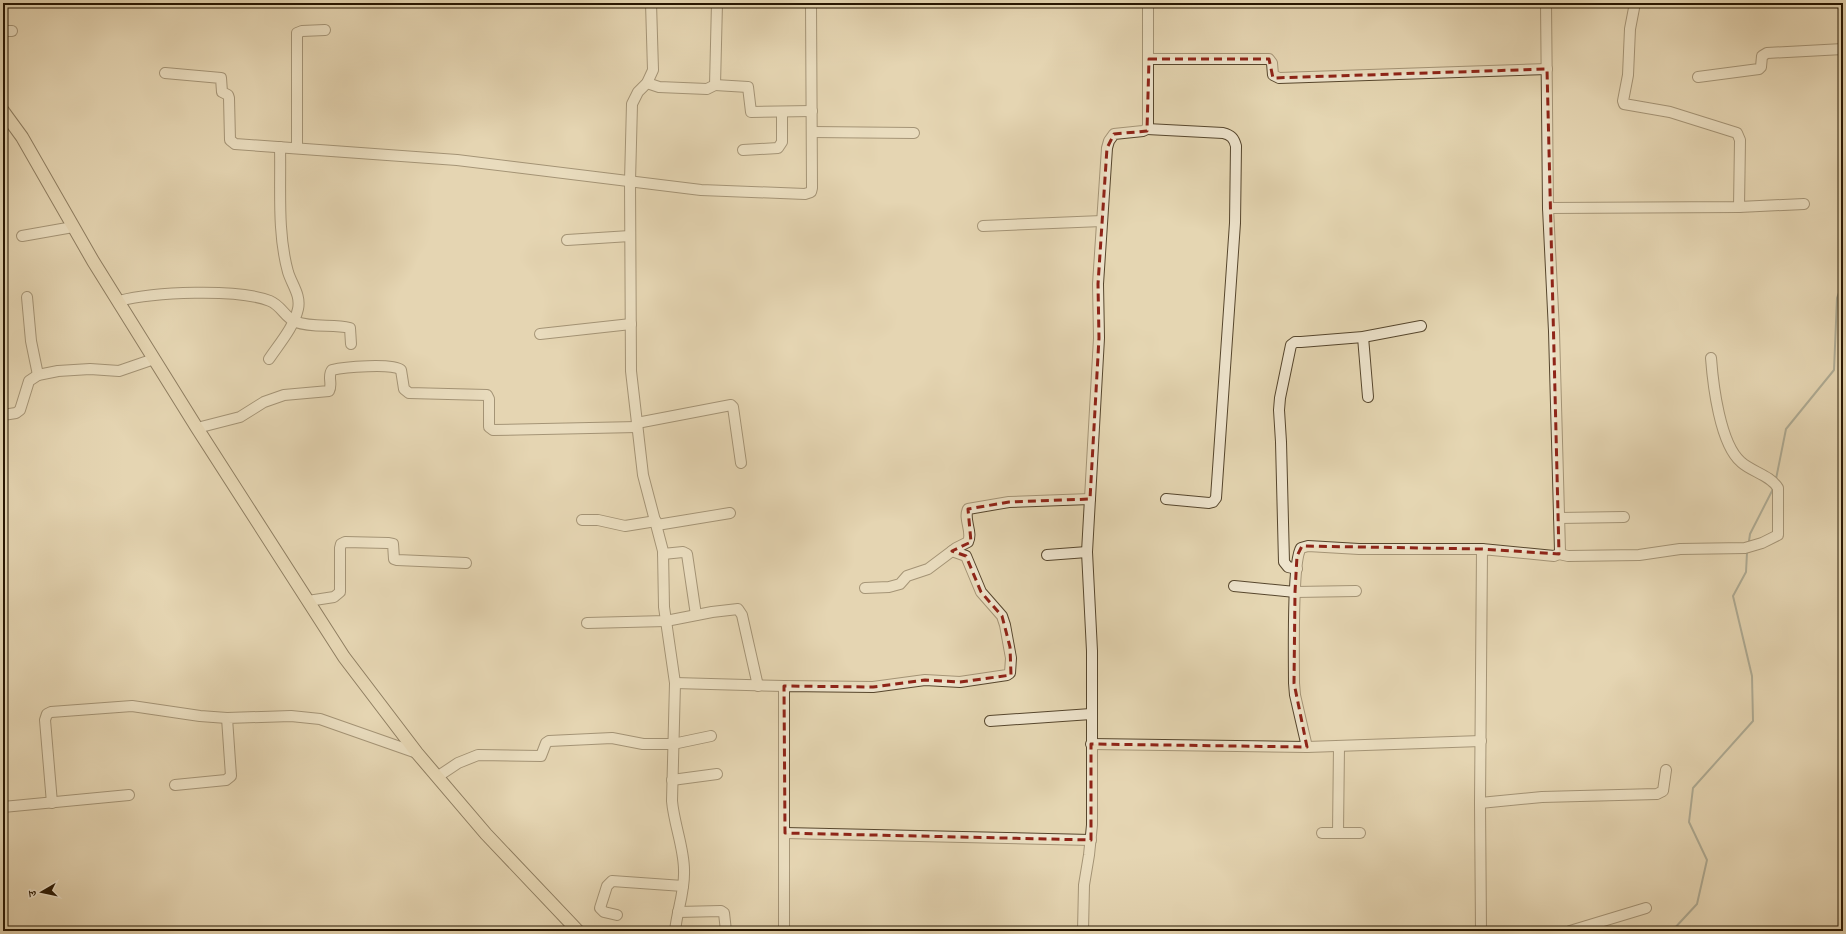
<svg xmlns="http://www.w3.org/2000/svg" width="1846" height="934" font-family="'Old Standard TT','Noto Serif Devanagari',serif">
  <rect width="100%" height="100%" fill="#e5d6b2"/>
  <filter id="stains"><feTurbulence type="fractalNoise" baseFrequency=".005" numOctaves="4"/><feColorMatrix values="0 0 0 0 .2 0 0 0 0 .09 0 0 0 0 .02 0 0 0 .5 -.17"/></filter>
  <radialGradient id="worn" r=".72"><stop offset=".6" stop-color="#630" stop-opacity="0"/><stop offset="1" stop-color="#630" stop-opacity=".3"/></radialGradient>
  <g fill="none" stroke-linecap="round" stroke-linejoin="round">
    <!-- stream -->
    <g stroke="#6b776d" stroke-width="2">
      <polyline points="1776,479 1786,429 1834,370 1837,298 1843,282"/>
      <polyline points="1749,541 1750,534 1773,489"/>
      <polyline points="1672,931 1697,904 1707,860 1689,822 1693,788 1753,721 1752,676 1733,596 1746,572 1747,553"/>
    </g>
    <!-- minor casing -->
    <g stroke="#56462d" stroke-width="12">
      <g id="minor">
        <path d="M651,3l2,67 -6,13 -9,9 -6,12 -2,77 1,190 12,104 20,76 1,56 11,76 -3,118c2,23 12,47 12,69 1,21 -7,41 -9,61"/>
        <polyline points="1635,3 1630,29 1628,75 1623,101 1624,104 1670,112 1737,133 1740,140 1739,207"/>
        <polyline points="3,31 12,31"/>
        <polyline points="1149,59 1269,59 1272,63 1273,75 1279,78 1547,69"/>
        <polyline points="165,73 221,78 222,92 228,95 229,98 230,140 235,144 457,160 701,190 805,194 811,192 812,188 811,3"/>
        <polyline points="1698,77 1759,69 1761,67 1762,56 1767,53 1843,49"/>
        <polyline points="647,83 659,87 707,89 715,85 717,3"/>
        <polyline points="715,85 748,87 751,112 812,111"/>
        <path d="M1147,129l76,4c8,2 11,5 13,13l-1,77 -19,275 -3,4 -4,1 -43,-4"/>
        <polyline points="812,132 914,133"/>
        <polyline points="297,148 297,33 302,31 325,30"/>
        <polyline points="743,150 778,148 782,142 782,112"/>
        <polyline points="1548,208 1739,207 1804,204"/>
        <polyline points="983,226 1102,221"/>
        <polyline points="22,236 73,227"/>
        <polyline points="567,240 630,236"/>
        <polyline points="27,297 31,341 38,375"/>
        <path d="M119,301c34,-9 118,-13 151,0 12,5 15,17 26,21 17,6 37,2 54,6l1,16"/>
        <polyline points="540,334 631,324"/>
        <polyline points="1363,337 1368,397"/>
        <path d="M269,359c10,-15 25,-32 29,-50 3,-14 -6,-24 -10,-37 -11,-40 -7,-84 -8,-125"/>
        <polyline points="3,415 16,413 20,410 29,381 38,375 58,371 90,369 119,371 154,359"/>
        <polyline points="637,423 731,405 733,407 741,463"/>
        <path d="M197,428l43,-11 24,-15 20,-7 45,-4c4,-7 -2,-15 3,-21 12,-3 60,-7 69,0l3,19 5,4 78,2 2,4v28l4,3 144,-3"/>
        <polyline points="1559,518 1624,517"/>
        <polyline points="582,520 598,520 625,526 656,521"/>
        <polyline points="657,525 730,513"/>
        <polyline points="663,554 683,552 687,554 696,615"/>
        <path d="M1559,554l9,2 71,-1 41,-6 65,-1 17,-5 16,-8v-47c-8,-13 -26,-16 -37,-26 -21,-18 -28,-77 -30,-104"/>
        <polyline points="1047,555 1087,552"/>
        <polyline points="1297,569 1288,567 1284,562 1281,442 1279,410 1280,398 1291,345 1295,342 1301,342 1363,337 1421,326"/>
        <polyline points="1234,586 1295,592 1356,591"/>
        <path d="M865,588l24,-1 11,-3 7,-8 21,-7 28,-21 12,-6c5,-10 -5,-23 0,-33l41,-7 81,-3"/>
        <polyline points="308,601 334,597 340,592 340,548 341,544 345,542 388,543 393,544 394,559 397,560 466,563"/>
        <polyline points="587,623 666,621 712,612 738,609 742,615 758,686"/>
        <polyline points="675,683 784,686"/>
        <polyline points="990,721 1091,714"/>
        <polyline points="1091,744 1307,747 1481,741"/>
        <path d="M1307,747l-12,-52 -1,-12c0,-22 -2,-122 7,-135l7,-2 51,3h123"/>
        <polyline points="437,777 458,763 478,755 541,756 546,743 549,741 612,738 643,744 673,744 711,736"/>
        <polyline points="672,780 717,774"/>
        <polyline points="175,785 226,780 231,776 227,718 291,716 320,719 417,753"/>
        <polyline points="52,803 45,720 47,714 51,712 132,706 200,716 227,718"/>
        <polyline points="1480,803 1542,797 1657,794 1663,791 1666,770"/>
        <polyline points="3,807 129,795"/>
        <polyline points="785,833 1091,840"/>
        <polyline points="1322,833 1360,833"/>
        <polyline points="1338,833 1339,746"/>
        <polyline points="678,912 721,911 724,913 726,931"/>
        <polyline points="617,915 604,912 600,908 607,886 612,881 683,886"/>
        <polyline points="784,931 784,686 873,687 925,680 960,682 1007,675 1010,673 1011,658 1005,625 1002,616 981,592 966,556 952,551"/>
        <polyline points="1083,931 1084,885 1089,855 1092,825 1092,651 1087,552 1099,338 1098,284 1107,148 1109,141 1114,134 1143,131 1147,129 1148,125 1148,3"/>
        <polyline points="1481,931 1480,803 1482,549 1554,556 1559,554 1560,551 1554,331 1548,208 1546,3"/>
        <polyline points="1570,931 1646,908"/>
      </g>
    </g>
    <!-- major casing -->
    <g stroke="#271601" stroke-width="14">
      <polyline id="major" points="3,111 22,137 93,261 197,428 344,657 417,753 486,834 578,931"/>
    </g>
    <!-- minor -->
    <use href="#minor" stroke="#eee4cd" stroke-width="10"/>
    <!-- major -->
    <use href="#major" stroke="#e5d6b2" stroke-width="12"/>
  </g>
  <!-- marked area -->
  <path d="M0 0H1846V934H0ZM1149,59h120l4,19 274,-9 12,485 -77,-5 -180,-3 -5,10 -2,36 -1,91 13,64 -216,-3v96l-306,-7 -1,-147 89,1 52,-7 35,2 51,-7 -1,-28 -8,-31 -21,-24 -15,-36 -14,-5 19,-9 -3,-33 41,-7 81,-3 9,-161 -1,-54 9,-136 7,-14 33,-3z" fill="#e5d6b2" fill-opacity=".55" fill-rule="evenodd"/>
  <path fill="none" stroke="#8f2418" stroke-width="3" stroke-dasharray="8 5" stroke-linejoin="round" d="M1149,59h120l4,19 274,-9 12,485 -77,-5 -180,-3 -5,10 -2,36 -1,91 13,64 -216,-3v96l-306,-7 -1,-147 89,1 52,-7 35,2 51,-7 -1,-28 -8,-31 -21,-24 -15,-36 -14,-5 19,-9 -3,-33 41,-7 81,-3 9,-161 -1,-54 9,-136 7,-14 33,-3z"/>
  <!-- margin -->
  <rect width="1846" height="934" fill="none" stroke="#e5d6b2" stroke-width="16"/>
  <rect x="4" y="4" width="1838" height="926" fill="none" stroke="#271601" stroke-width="2"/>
  <rect x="8" y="8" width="1830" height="918" fill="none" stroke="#271601"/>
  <!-- north arrow -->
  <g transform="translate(42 892) rotate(261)" stroke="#eee4cd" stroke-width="3" paint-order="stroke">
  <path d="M0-3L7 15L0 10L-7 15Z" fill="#271601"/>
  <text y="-6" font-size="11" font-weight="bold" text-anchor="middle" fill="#271601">उ</text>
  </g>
  <rect width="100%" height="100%" filter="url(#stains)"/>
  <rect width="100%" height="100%" fill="url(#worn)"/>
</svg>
